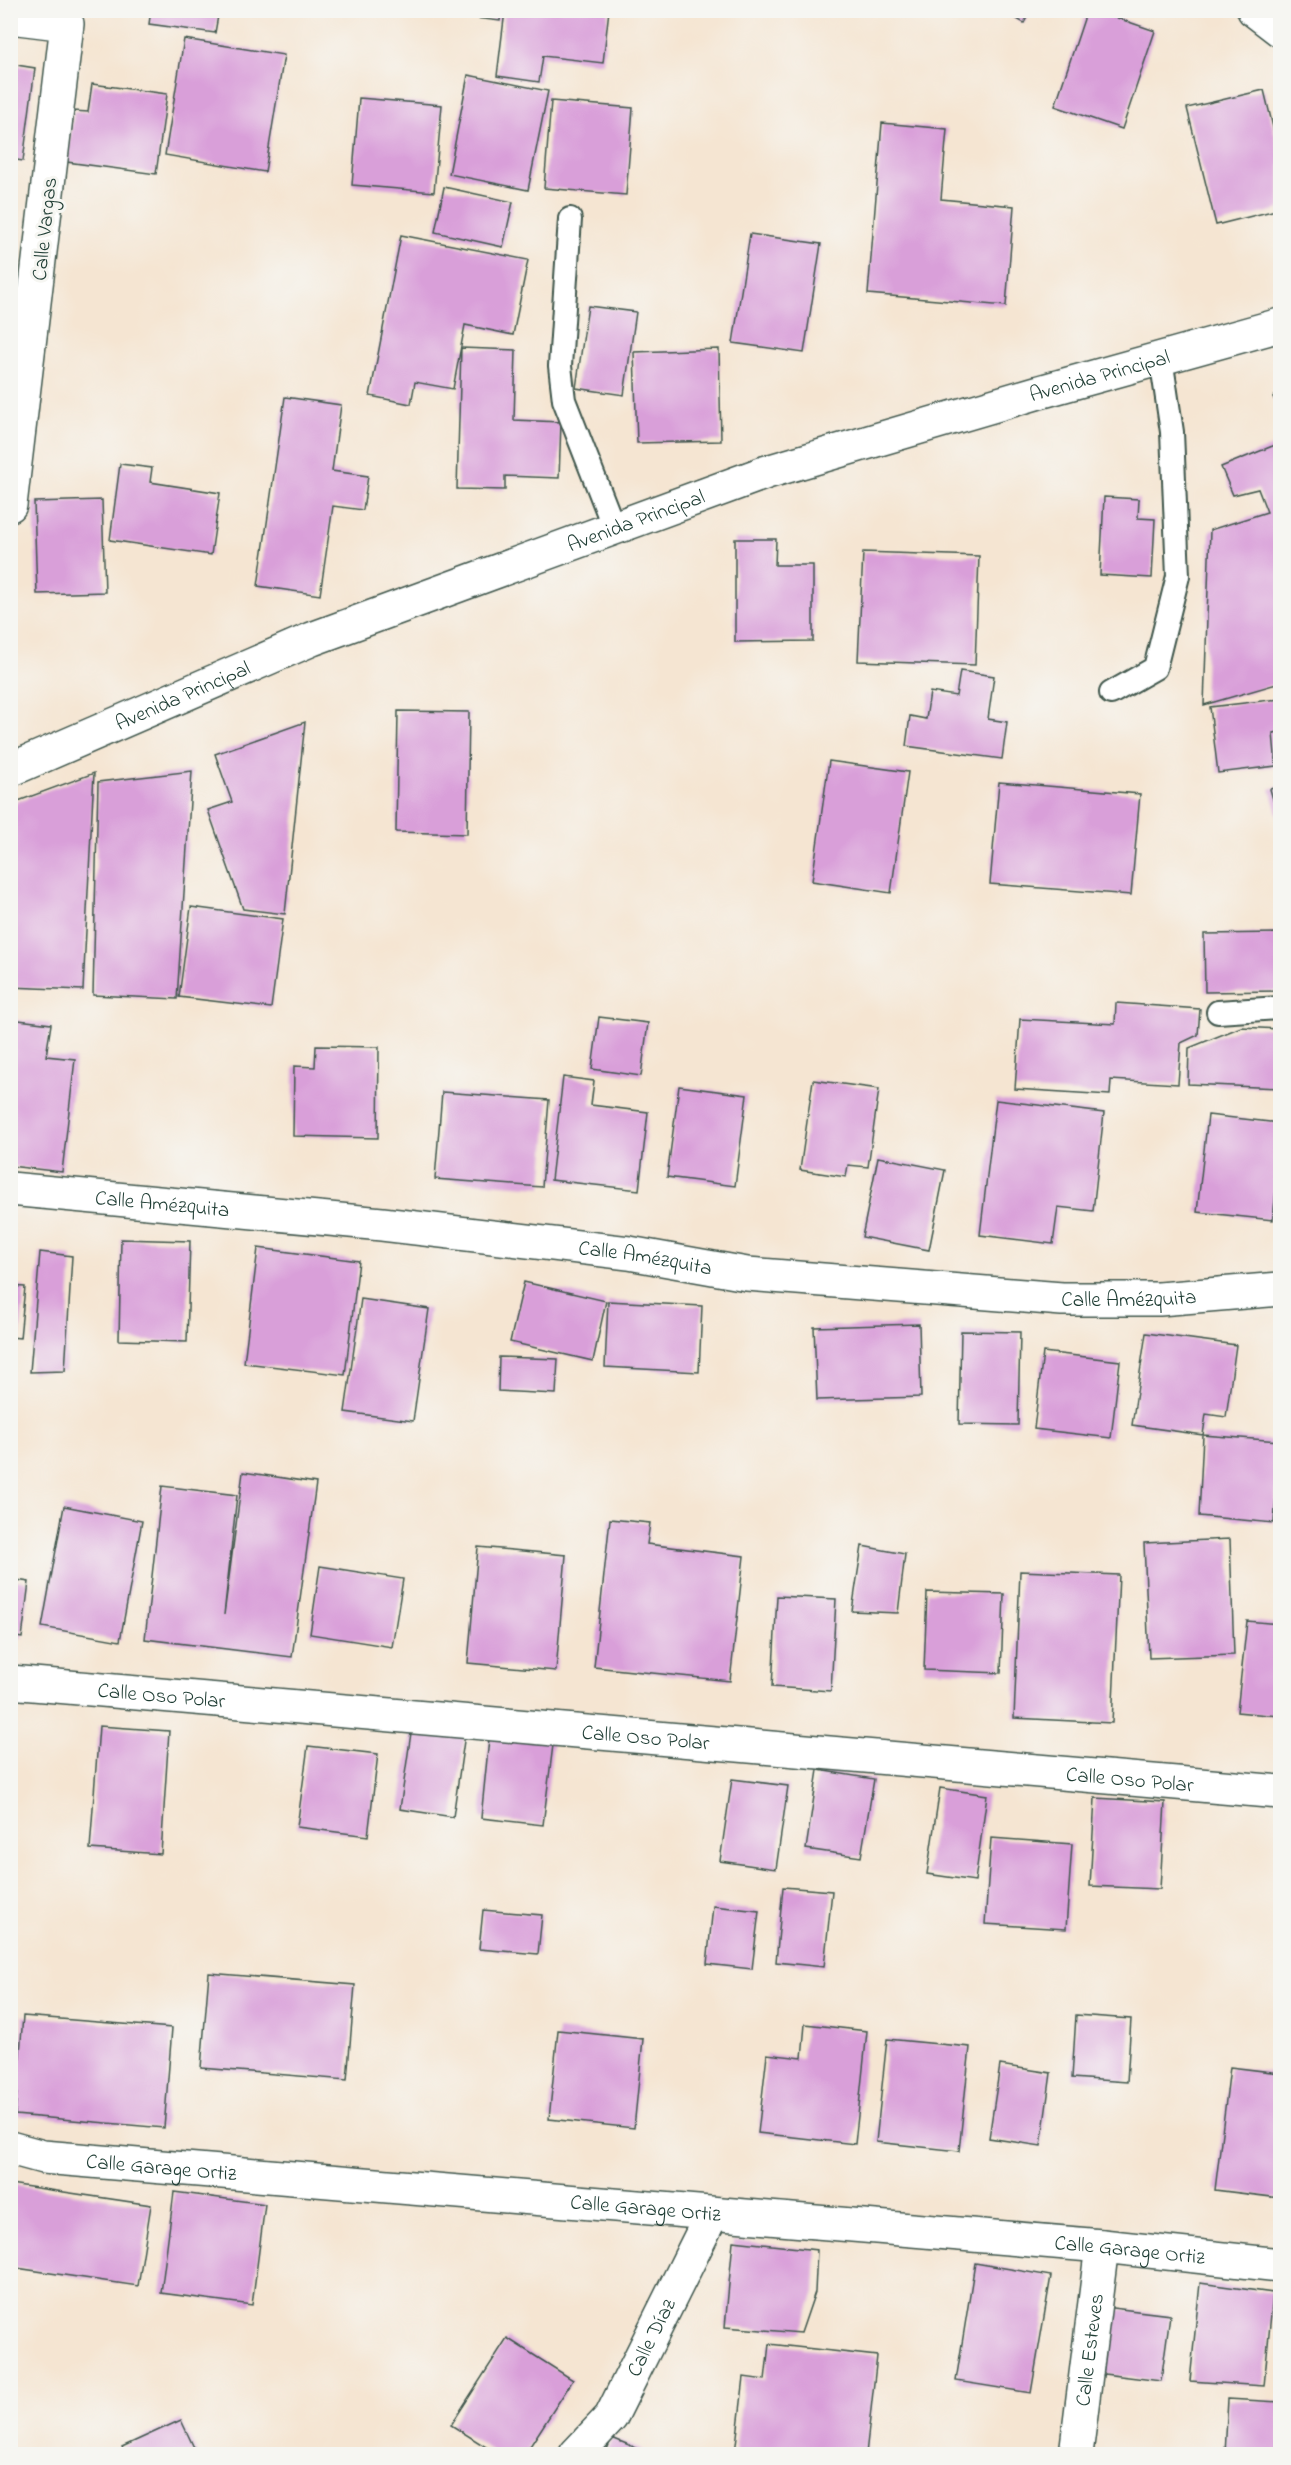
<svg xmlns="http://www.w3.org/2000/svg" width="1291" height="2465" font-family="'Indie Flower',sans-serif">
  <rect width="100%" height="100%" fill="#f6f6f2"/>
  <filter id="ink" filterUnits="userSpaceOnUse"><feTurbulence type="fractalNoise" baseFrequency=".0167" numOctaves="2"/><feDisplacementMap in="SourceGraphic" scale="12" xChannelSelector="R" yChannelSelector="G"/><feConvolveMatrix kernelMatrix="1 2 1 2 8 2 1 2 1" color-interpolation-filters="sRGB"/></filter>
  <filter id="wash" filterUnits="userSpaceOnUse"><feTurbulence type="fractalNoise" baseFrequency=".008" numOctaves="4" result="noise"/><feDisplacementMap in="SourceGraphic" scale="24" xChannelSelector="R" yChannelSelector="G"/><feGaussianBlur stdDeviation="1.35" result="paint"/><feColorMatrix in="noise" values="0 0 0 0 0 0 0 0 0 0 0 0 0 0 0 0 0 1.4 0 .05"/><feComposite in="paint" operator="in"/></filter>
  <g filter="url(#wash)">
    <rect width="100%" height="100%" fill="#f5e5d2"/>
    <g id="blocks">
      <!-- building -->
      <g fill="#d99fd9">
        <polygon points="151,10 219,10 215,33 149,24"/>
        <polygon points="407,10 501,10 500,21"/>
        <polygon points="513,10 609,10 603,63 543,56 539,82 497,76 505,11"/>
        <polygon points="1001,10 1031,10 1024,23"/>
        <polygon points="1087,10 1094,10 1155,31 1122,129 1055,106"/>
        <polygon points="184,39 284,55 265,172 165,155"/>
        <polygon points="10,64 35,68 23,161 10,159"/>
        <polygon points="468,75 548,91 528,190 449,174"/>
        <polygon points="92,84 167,94 156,174 67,162 74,111 88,112"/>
        <polygon points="1264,90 1280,156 1280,209 1216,225 1187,108"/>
        <polygon points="359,98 442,105 434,192 352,185"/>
        <polygon points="551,101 633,108 626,195 544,188"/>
        <polygon points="882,123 947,129 941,199 1014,206 1006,306 868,294"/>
        <polygon points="444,187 513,202 503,247 435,232"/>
        <polygon points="750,234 821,244 804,353 733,343"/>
        <polygon points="401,235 528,260 513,335 465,325 453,389 415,382 411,404 370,396"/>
        <polygon points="588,306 636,312 624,395 576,388"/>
        <polygon points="461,348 516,350 514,420 561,422 559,478 505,476 505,490 457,489"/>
        <polygon points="719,349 721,441 637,443 634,352"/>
        <polygon points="1280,394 1280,411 1273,397"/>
        <polygon points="285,397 341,405 332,471 368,476 363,510 333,506 320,595 258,586"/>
        <polygon points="1280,443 1280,683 1204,705 1210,530 1267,512 1258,489 1233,495 1221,467"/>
        <polygon points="120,464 152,468 150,482 220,493 211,555 110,540"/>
        <polygon points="1104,497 1139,499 1138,518 1155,519 1152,578 1100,575"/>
        <polygon points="102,500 105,592 37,594 34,502"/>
        <polygon points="735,539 776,539 775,565 813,565 813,641 735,642"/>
        <polygon points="863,552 979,556 975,665 858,661"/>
        <polygon points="960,671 994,676 988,719 1007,722 1002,759 906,746 910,716 926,719 930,692 956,696"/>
        <polygon points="1280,699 1280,732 1273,733 1276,766 1218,773 1210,707"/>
        <polygon points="398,711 469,712 467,834 396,832"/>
        <polygon points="305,722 285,914 243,909 208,810 232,802 215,754"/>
        <polygon points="829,761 908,772 891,893 812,881"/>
        <polygon points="192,771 177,999 93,995 98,782"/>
        <polygon points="94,773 83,990 10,987 10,804"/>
        <polygon points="999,782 1140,794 1131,895 990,884"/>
        <polygon points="1280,786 1280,823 1270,789"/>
        <polygon points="191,907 283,919 271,1008 179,997"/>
        <polygon points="1280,933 1280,991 1205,992 1204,934"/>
        <polygon points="1116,1003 1200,1009 1198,1035 1181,1043 1178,1084 1111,1080 1110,1095 1015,1089 1020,1019 1115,1024"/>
        <polygon points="599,1017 648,1023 641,1076 592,1069"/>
        <polygon points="10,1019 51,1024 46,1056 75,1059 62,1172 10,1166"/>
        <polygon points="1241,1027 1280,1029 1280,1088 1188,1084 1189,1048"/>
        <polygon points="316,1046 379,1047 378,1138 293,1136 294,1066 315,1067"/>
        <polygon points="563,1077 594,1081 591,1105 648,1112 639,1190 551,1180"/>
        <polygon points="813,1080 879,1089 868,1167 848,1165 846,1177 800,1170"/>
        <polygon points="679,1086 747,1095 735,1186 667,1177"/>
        <polygon points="442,1092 549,1100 542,1187 435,1179"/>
        <polygon points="996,1100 1104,1113 1093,1211 1058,1207 1053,1244 980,1235"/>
        <polygon points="1208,1115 1280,1123 1280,1149 1273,1220 1197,1212"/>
        <polygon points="878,1157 945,1170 929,1250 862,1237"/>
        <polygon points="121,1239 190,1241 187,1342 119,1340"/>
        <polygon points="258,1248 359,1261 345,1375 244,1363"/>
        <polygon points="40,1252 72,1256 65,1371 30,1372"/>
        <polygon points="524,1282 606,1301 593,1361 510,1342"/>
        <polygon points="10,1286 25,1287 20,1338 10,1337"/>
        <polygon points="361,1299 429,1309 413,1421 345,1412"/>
        <polygon points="608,1301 702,1306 699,1372 605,1367"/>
        <polygon points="919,1324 921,1397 817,1400 814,1327"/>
        <polygon points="961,1331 1020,1332 1018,1425 959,1424"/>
        <polygon points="1146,1333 1236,1345 1226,1417 1206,1414 1203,1435 1280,1441 1274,1523 1199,1516 1203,1435 1132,1425"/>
        <polygon points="1043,1352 1120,1361 1111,1438 1034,1429"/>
        <polygon points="499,1357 558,1359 556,1394 498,1391"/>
        <polygon points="243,1472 316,1483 292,1657 145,1639 162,1486 237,1495 224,1615"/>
        <polygon points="64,1506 142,1521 120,1641 42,1627"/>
        <polygon points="610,1519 650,1523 647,1544 744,1556 730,1681 594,1667"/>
        <polygon points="1230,1539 1234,1655 1149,1658 1144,1543"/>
        <polygon points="862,1546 905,1554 898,1613 852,1611"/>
        <polygon points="478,1547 566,1555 556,1671 468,1663"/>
        <polygon points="320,1566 403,1579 392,1647 310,1634"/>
        <polygon points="1020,1571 1119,1575 1112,1723 1014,1718"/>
        <polygon points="10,1579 29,1582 22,1638 10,1636"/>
        <polygon points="927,1592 1004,1594 1001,1673 924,1670"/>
        <polygon points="777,1596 836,1599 831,1691 772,1687"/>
        <polygon points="1247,1621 1280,1624 1280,1716 1237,1712"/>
        <polygon points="99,1726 169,1731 161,1854 90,1849"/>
        <polygon points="412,1726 465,1734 453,1817 400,1809"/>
        <polygon points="490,1729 554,1737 543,1825 481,1818"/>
        <polygon points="308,1746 378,1754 368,1836 297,1827"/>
        <polygon points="818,1770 874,1779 861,1857 806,1849"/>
        <polygon points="732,1779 788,1786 776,1869 720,1861"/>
        <polygon points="940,1788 987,1795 975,1881 927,1874"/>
        <polygon points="1095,1798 1165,1802 1160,1889 1090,1886"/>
        <polygon points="991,1838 1072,1844 1066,1929 985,1924"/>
        <polygon points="783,1887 832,1891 824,1967 776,1962"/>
        <polygon points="713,1906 759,1911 752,1969 707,1964"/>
        <polygon points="483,1910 542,1915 538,1954 479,1949"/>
        <polygon points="209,1973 355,1985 347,2080 201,2068"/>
        <polygon points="1076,2015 1131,2019 1127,2082 1072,2078"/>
        <polygon points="23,2016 172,2028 164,2128 15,2115"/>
        <polygon points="805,2024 867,2031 855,2144 758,2133 767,2054 802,2058"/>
        <polygon points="558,2030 643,2039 634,2128 549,2119"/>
        <polygon points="887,2039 970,2047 959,2151 876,2142"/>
        <polygon points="1000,2065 1051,2073 1041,2146 989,2138"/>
        <polygon points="1230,2067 1280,2073 1280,2198 1215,2190"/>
        <polygon points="10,2184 151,2205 138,2286 10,2267"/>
        <polygon points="174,2192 265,2204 252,2305 161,2293"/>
        <polygon points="733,2241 817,2250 815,2292 801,2333 725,2327"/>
        <polygon points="975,2263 1051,2276 1031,2393 956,2381"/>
        <polygon points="1200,2283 1273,2293 1264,2386 1190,2381"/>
        <polygon points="1104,2307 1170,2315 1161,2381 1096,2373"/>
        <polygon points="507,2338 573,2380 525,2454 497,2454 451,2425"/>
        <polygon points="769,2344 877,2356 866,2454 735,2453 744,2377 765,2380"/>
        <polygon points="1228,2399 1280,2402 1280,2454 1225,2454"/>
        <polygon points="181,2420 197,2454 125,2454 122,2447"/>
        <polygon points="612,2438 646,2452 645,2454 605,2454"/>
      </g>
    </g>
  </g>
  <g filter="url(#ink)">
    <use href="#blocks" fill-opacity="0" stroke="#3f564c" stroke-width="1.5"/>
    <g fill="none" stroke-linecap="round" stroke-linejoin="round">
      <!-- service casing -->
      <g stroke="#3f564c" stroke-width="26">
        <g id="service">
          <polyline points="570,219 560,366 564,400 614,528"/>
          <polyline points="1111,693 1155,668 1178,576 1172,432 1161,358"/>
          <polyline points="1218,1012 1280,1008"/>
        </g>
      </g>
      <!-- minor casing -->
      <g stroke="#3f564c" stroke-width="36">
        <g id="minor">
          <polyline points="1254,10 1280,30"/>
          <polyline points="10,17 67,24 10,505"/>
          <path id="s1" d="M10,1189l372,35 247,29 118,21 315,25h97l121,-10"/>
          <path id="s2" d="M10,1682l1270,110"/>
          <path id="s3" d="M10,2148l33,9 1059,89 178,19"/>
          <path id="s4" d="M576,2454l35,-37 101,-203"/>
          <path id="s5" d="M1076,2454l26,-208"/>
        </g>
      </g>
      <!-- tertiary casing -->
      <g stroke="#3f564c" stroke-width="36">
        <g id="tertiary">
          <path id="s6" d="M10,770l302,-131 455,-167 269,-79 244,-68"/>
        </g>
      </g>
      <!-- service -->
      <use href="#service" stroke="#fff" stroke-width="22"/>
      <!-- minor -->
      <use href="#minor" stroke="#fff" stroke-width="33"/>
      <!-- tertiary -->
      <use href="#tertiary" stroke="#fff" stroke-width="33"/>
    </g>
  </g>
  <g text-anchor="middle" stroke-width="6" stroke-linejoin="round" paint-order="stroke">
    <!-- street labels -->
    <g font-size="21" fill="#1f3d34" stroke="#f6f6f2">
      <text transform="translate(44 229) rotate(-84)" y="7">Calle Vargas</text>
      <text dy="7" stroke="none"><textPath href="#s6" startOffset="1160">Avenida Principal</textPath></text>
      <text dy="7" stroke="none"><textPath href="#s6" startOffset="674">Avenida Principal</textPath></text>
      <text dy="7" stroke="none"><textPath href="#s6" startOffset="188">Avenida Principal</textPath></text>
      <text dy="7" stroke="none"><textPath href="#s1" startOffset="153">Calle Amézquita</textPath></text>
      <text dy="7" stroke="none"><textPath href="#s1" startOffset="639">Calle Amézquita</textPath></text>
      <text dy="7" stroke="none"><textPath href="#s1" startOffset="1125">Calle Amézquita</textPath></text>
      <text dy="7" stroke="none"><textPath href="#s2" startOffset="152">Calle Oso Polar</textPath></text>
      <text dy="7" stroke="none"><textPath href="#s2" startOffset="638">Calle Oso Polar</textPath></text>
      <text dy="7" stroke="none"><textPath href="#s2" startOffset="1124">Calle Oso Polar</textPath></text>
      <text dy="7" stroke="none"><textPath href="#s3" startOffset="153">Calle Garage Ortiz</textPath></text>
      <text dy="7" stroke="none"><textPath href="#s3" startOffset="639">Calle Garage Ortiz</textPath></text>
      <text dy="7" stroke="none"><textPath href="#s3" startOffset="1125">Calle Garage Ortiz</textPath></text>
      <text dy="7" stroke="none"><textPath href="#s4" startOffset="140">Calle Díaz</textPath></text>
      <text dy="7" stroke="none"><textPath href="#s5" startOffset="105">Calle Esteves</textPath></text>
    </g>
  </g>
  <!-- margin -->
  <rect width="1291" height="2465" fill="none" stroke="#f6f6f2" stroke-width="36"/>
</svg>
